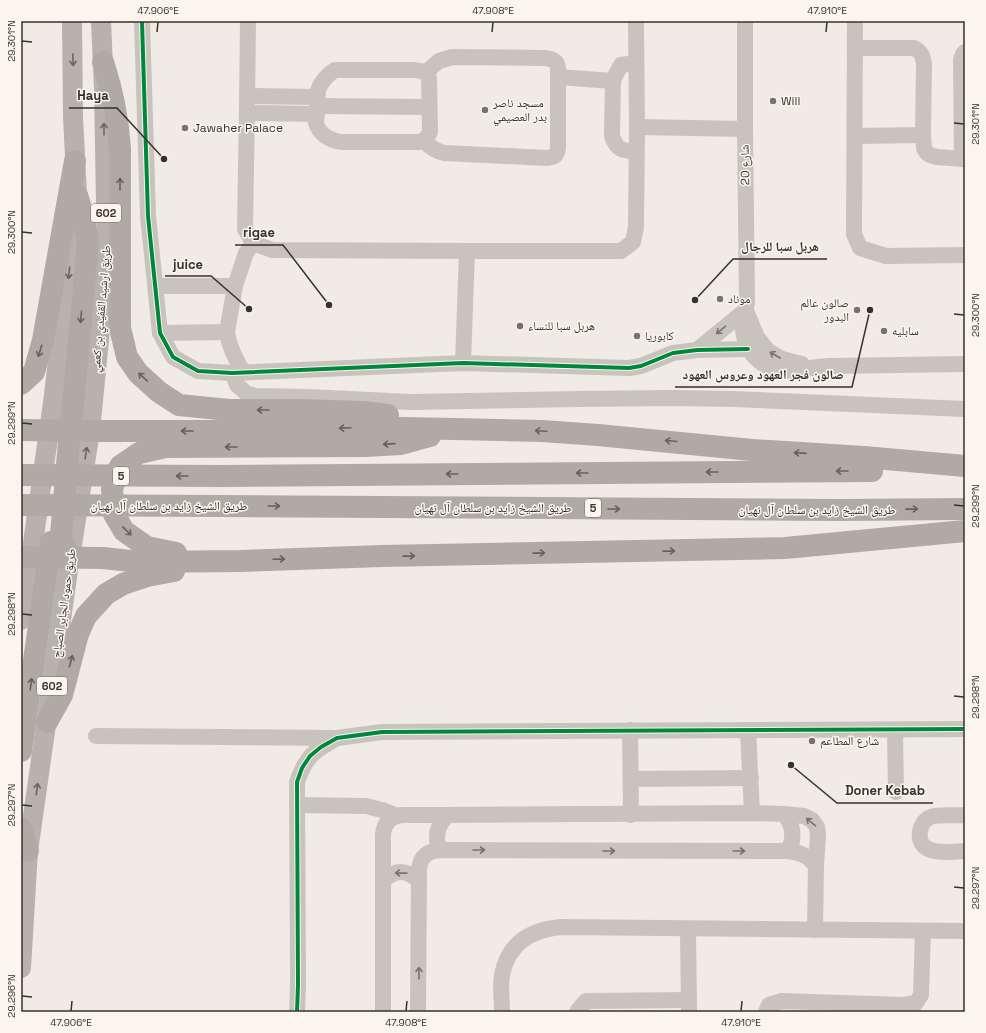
<svg xmlns="http://www.w3.org/2000/svg" width="986" height="1033" font-family="'Space Grotesk','Noto Naskh Arabic',sans-serif">
  <rect width="100%" height="100%" fill="#f0ebe5"/>
  <g fill="none" stroke-linecap="round" stroke-linejoin="round">
    <!-- minor -->
    <g stroke="#c9c3be" stroke-width="16">
      <polyline points="142,21 148,216 160,333 173,357 198,371 232,373 463,363 629,368 641,366 673,353 697,350 748,349"/>
      <polyline points="248,21 247,108 245,229 253,243 272,250 467,251 621,251 633,242 636,227 637,127 636,21"/>
      <path d="M745,21v108l2,173c-2,8 -5,21 -4,28 3,28 25,43 53,41 5,0 10,-2 15,-3 6,-1 13,-2 19,-2l135,-2"/>
      <polyline points="855,21 854,234 860,248 886,256 965,255"/>
      <path d="M855,48h59c7,3 9,8 10,16l-1,71 1,13 2,4 4,3 7,2 28,2"/>
      <path d="M636,63l-15,2 -6,11 -2,5 -1,55c5,14 10,15 24,15"/>
      <path d="M335,70h79c6,1 14,1 15,8l1,54 -4,7 -7,3h-78c-11,-2 -22,-8 -25,-19l2,-32c2,-8 10,-17 17,-21z"/>
      <polyline points="558,77 613,81"/>
      <polyline points="247,96 317,97"/>
      <polyline points="317,106 429,107"/>
      <polyline points="247,113 317,114"/>
      <polyline points="637,127 745,129"/>
      <polyline points="855,136 923,135"/>
      <path d="M424,141c6,6 11,10 20,12l103,5c7,-1 10,-2 11,-10v-80c-1,-8 -6,-9 -13,-10l-93,-1 -13,4 -13,11"/>
      <polyline points="962,159 961,60 963,54 965,52"/>
      <polyline points="156,286 235,286"/>
      <polyline points="747,313 757,337 768,351 782,359 802,364"/>
      <polyline points="227,332 235,286 246,253 253,243"/>
      <path d="M160,333l67,-1c2,15 9,27 16,40"/>
      <polyline points="697,350 746,310"/>
      <polyline points="463,363 467,251"/>
      <polyline points="232,373 237,385 246,393 255,396 307,397 411,402 578,399 671,398 734,399 965,409"/>
      <polyline points="630,730 631,815"/>
      <polyline points="748,730 752,813"/>
      <polyline points="895,730 896,792"/>
      <polyline points="96,736 337,738 382,732 965,729"/>
      <polyline points="631,779 751,778"/>
      <polyline points="297,805 366,806 382,810 397,816"/>
      <path d="M784,814c10,12 11,24 4,37"/>
      <path d="M965,815c-8,1 -27,-1 -34,2 -6,2 -10,8 -11,14 -4,26 29,21 45,20"/>
      <path d="M440,850c-6,-13 -3,-25 8,-35"/>
      <path d="M383,881c12,-12 23,-12 36,0"/>
      <polyline points="688,929 689,1012"/>
      <polyline points="815,930 816,866"/>
      <path d="M297,1012l1,-27 -1,-203c9,-26 17,-31 40,-44"/>
      <path d="M383,1012v-178c1,-11 7,-18 19,-19h46l304,-2 32,1 20,2 8,4 5,7 1,8 -2,31c-7,-10 -16,-14 -28,-15l-348,-1c-13,1 -19,6 -21,19l-1,143"/>
      <path d="M502,1012c0,-12 -2,-26 0,-37 6,-32 29,-45 58,-48l405,4"/>
      <polyline points="577,1012 578,1010 586,1001 689,1000"/>
      <polyline points="766,1012 769,1005 782,1001 904,1005 916,1003 921,995 923,931"/>
    </g>
    <!-- major -->
    <g stroke="#b8b1ad" stroke-width="20">
      <polyline points="21,620 31,557 53,403 73,235 77,195 73,117 72,21"/>
      <polyline points="21,968 28,851 68,570 90,431 107,259 104,89 101,21"/>
    </g>
    <!-- highway -->
    <g stroke="#afaaa4" stroke-width="22">
      <path d="M103,62c10,30 15,55 17,87v179l7,29 11,16 21,19 20,13 50,5h71l64,2 24,3"/>
      <polyline points="21,384 34,372 43,340 75,161"/>
      <polyline points="21,430 90,431 243,431 351,427 454,429 542,431 598,435 752,450 864,457 965,466"/>
      <polyline points="21,475 221,476 872,471"/>
      <polyline points="21,505 221,506 840,510 965,509"/>
      <polyline points="176,553 147,547 124,531 114,514 112,489 120,466 139,453 166,447 365,446 401,444 430,436"/>
      <polyline points="21,557 103,558 140,562 240,561 382,556 785,548 965,531"/>
      <polyline points="70,557 64,544 61,535 70,430 73,404 88,244 84,218 77,195"/>
      <polyline points="47,722 62,695 78,634 86,616 106,594 123,584 147,576 174,571"/>
      <polyline points="21,751 51,542"/>
      <polyline points="21,829 28,851"/>
    </g>
    <!-- cycleway casing -->
    <g stroke="#fbf5ee" stroke-width="6">
      <g id="cycleway">
        <polyline points="142,21 148,216 160,333 173,357 198,371 232,373 463,363 629,368 641,366 673,353 697,350 748,349"/>
        <polyline points="297,1012 298,985 297,782 302,768 310,756 321,747 337,738 382,732 965,729"/>
      </g>
    </g>
    <!-- cycleway -->
    <use href="#cycleway" stroke="#00873e" stroke-width="4"/>
  </g>
  <!-- one-way arrows -->
  <defs><path id="oneway-shaft" d="M-6 0H5M1.5-3L5.5 0L1.5 3" fill="none" stroke-width="1.6" stroke-linecap="round" stroke-linejoin="round"/></defs>
  <g stroke="#6d645f">
    <use href="#oneway-shaft" transform="translate(73 60) rotate(89)"/>
    <use href="#oneway-shaft" transform="translate(104 129) rotate(-90)"/>
    <use href="#oneway-shaft" transform="translate(69 273) rotate(97)"/>
    <use href="#oneway-shaft" transform="translate(86 453) rotate(-81)"/>
    <use href="#oneway-shaft" transform="translate(37 789) rotate(-82)"/>
  </g>
  <g stroke="#69615b">
    <use href="#oneway-shaft" transform="translate(120 184) rotate(-90)"/>
    <use href="#oneway-shaft" transform="translate(81 317) rotate(95)"/>
    <use href="#oneway-shaft" transform="translate(40 351) rotate(107)"/>
    <use href="#oneway-shaft" transform="translate(143 377) rotate(-137)"/>
    <use href="#oneway-shaft" transform="translate(263 410) rotate(180)"/>
    <use href="#oneway-shaft" transform="translate(345 428) rotate(178)"/>
    <use href="#oneway-shaft" transform="translate(187 431) rotate(-180)"/>
    <use href="#oneway-shaft" transform="translate(541 431) rotate(-177)"/>
    <use href="#oneway-shaft" transform="translate(671 441) rotate(-175)"/>
    <use href="#oneway-shaft" transform="translate(389 444) rotate(176)"/>
    <use href="#oneway-shaft" transform="translate(231 447) rotate(180)"/>
    <use href="#oneway-shaft" transform="translate(800 453) rotate(-176)"/>
    <use href="#oneway-shaft" transform="translate(842 471) rotate(180)"/>
    <use href="#oneway-shaft" transform="translate(712 472) rotate(180)"/>
    <use href="#oneway-shaft" transform="translate(582 473) rotate(180)"/>
    <use href="#oneway-shaft" transform="translate(452 474) rotate(180)"/>
    <use href="#oneway-shaft" transform="translate(182 476) rotate(-180)"/>
    <use href="#oneway-shaft" transform="translate(274 506)"/>
    <use href="#oneway-shaft" transform="translate(614 509)"/>
    <use href="#oneway-shaft" transform="translate(912 509) rotate(-1)"/>
    <use href="#oneway-shaft" transform="translate(127 531) rotate(44)"/>
    <use href="#oneway-shaft" transform="translate(669 551) rotate(-1)"/>
    <use href="#oneway-shaft" transform="translate(539 553) rotate(-1)"/>
    <use href="#oneway-shaft" transform="translate(409 556) rotate(-1)"/>
    <use href="#oneway-shaft" transform="translate(279 559) rotate(-2)"/>
    <use href="#oneway-shaft" transform="translate(71 661) rotate(-75)"/>
    <use href="#oneway-shaft" transform="translate(31 684) rotate(-82)"/>
  </g>
  <g stroke="#7b726d">
    <use href="#oneway-shaft" transform="translate(721 330) rotate(141)"/>
    <use href="#oneway-shaft" transform="translate(775 355) rotate(-150)"/>
    <use href="#oneway-shaft" transform="translate(811 822) rotate(-141)"/>
    <use href="#oneway-shaft" transform="translate(479 850)"/>
    <use href="#oneway-shaft" transform="translate(609 851)"/>
    <use href="#oneway-shaft" transform="translate(739 851)"/>
    <use href="#oneway-shaft" transform="translate(401 873) rotate(-179)"/>
    <use href="#oneway-shaft" transform="translate(419 973) rotate(-90)"/>
  </g>
  <!-- ticks -->
  <path fill="none" stroke="#3b302b" stroke-width="1.5" d="M157,32l1,-10M492,32l1,-10M826,32l1,-10M22,41l10,1M954,123l10,1M22,232l10,1M954,314l10,1M22,423l10,1M954,505l10,1M22,614l10,1M954,696l10,1M22,805l10,1M954,887l10,1M22,996l10,1M71,1011l1,-10M406,1011l1,-10M741,1011l1,-10"/>
  <!-- markers -->
  <g fill="#7a716c" stroke="#fbf5ee" stroke-width="1.5">
    <circle cx="773" cy="101" r="4"/>
    <circle cx="485" cy="110" r="4"/>
    <circle cx="185" cy="128" r="4"/>
    <circle cx="720" cy="299" r="4"/>
    <circle cx="857" cy="310" r="4"/>
    <circle cx="520" cy="326" r="4"/>
    <circle cx="884" cy="331" r="4"/>
    <circle cx="637" cy="336" r="4"/>
    <circle cx="812" cy="741" r="4"/>
  </g>
  <g text-anchor="middle" stroke-width="3" stroke-linejoin="round" paint-order="stroke">
    <!-- shield labels -->
    <g fill="#fbf5ee" stroke="#756b66" stroke-width="1">
      <rect x="91" y="204" width="30" height="18" rx="3"/>
      <rect x="113" y="467" width="16" height="18" rx="3"/>
      <rect x="585" y="499" width="16" height="18" rx="3"/>
      <rect x="37" y="677" width="30" height="18" rx="3"/>
    </g>
    <g font-size="11" font-weight="bold" fill="#3b302b">
      <text x="106" y="217">602</text>
      <text x="121" y="480">5</text>
      <text x="593" y="512">5</text>
      <text x="52" y="690">602</text>
    </g>
    <!-- poi labels -->
    <g font-size="12" fill="#3b302b" stroke="#fbf5ee" text-anchor="start">
      <text x="781" y="105">Will</text>
      <text x="493" y="107">مسجد ناصر<tspan x="493" dy="14">بدر العصيمي</tspan></text>
      <text x="193" y="132">Jawaher Palace</text>
      <text x="728" y="303">موناد</text>
      <text x="849" y="307" text-anchor="end">صالون عالم<tspan x="849" dy="14">البدور</tspan></text>
      <text x="528" y="330">هربل سبا للنساء</text>
      <text x="892" y="335">سابليه</text>
      <text x="645" y="340">كابوريا</text>
      <text x="820" y="745">شارع المطاعم</text>
    </g>
    <!-- street labels -->
    <g font-size="12" fill="#3b302b" stroke="#fbf5ee">
      <text transform="translate(745 165) rotate(-91)" y="4">شارع 20</text>
      <text transform="translate(101 309) rotate(-85)" y="4">طريق ارشيد القفيدي بن كعمي</text>
      <text x="169" y="510">طريق الشيخ زايد بن سلطان آل نهيان</text>
      <text x="493" y="512">طريق الشيخ زايد بن سلطان آل نهيان</text>
      <text x="817" y="514">طريق الشيخ زايد بن سلطان آل نهيان</text>
      <text transform="translate(64 603) rotate(-82)" y="4">طريق حمود الجابر الصباح</text>
    </g>
  </g>
  <!-- callouts -->
  <path fill="none" stroke="#3b302b" stroke-width="1.5" d="M164 159L117 108H69M329 305L283 245H235M695 300L733 259H827M249 309L211 276H165M870 310L852 387H675M791 765L837 803H933"/>
  <g fill="#3b302b" stroke="#fbf5ee" stroke-width="1.5">
    <circle cx="164" cy="159" r="4"/>
    <circle cx="329" cy="305" r="4"/>
    <circle cx="695" cy="300" r="4"/>
    <circle cx="249" cy="309" r="4"/>
    <circle cx="870" cy="310" r="4"/>
    <circle cx="791" cy="765" r="4"/>
  </g>
  <g font-size="13" text-anchor="middle" font-weight="bold" fill="#3b302b" stroke="#fbf5ee" stroke-width="3" stroke-linejoin="round" paint-order="stroke">
    <text x="93" y="100">Haya</text>
    <text x="259" y="237">rigae</text>
    <text x="780" y="251">هربل سبا للرجال</text>
    <text x="188" y="269">juice</text>
    <text x="763" y="379">صالون فجر العهود وعروس العهود</text>
    <text x="885" y="795">Doner Kebab</text>
  </g>
  <!-- border -->
  <rect width="986" height="1033" fill="none" stroke="#fbf5ee" stroke-width="44"/>
  <rect x="22" y="22" width="942" height="989" fill="none" stroke="#3b302b" stroke-width="1.5"/>
  <g font-size="10" text-anchor="middle" fill="#3b302b">
    <text x="158" y="14">47.906°E</text>
    <text x="493" y="14">47.908°E</text>
    <text x="827" y="14">47.910°E</text>
    <text transform="translate(11 41) rotate(-90)" y="4">29.301°N</text>
    <text transform="translate(975 124) rotate(-90)" y="4">29.301°N</text>
    <text transform="translate(11 232) rotate(-90)" y="4">29.300°N</text>
    <text transform="translate(975 315) rotate(-90)" y="4">29.300°N</text>
    <text transform="translate(11 423) rotate(-90)" y="4">29.299°N</text>
    <text transform="translate(975 506) rotate(-90)" y="4">29.299°N</text>
    <text transform="translate(11 614) rotate(-90)" y="4">29.298°N</text>
    <text transform="translate(975 697) rotate(-90)" y="4">29.298°N</text>
    <text transform="translate(11 805) rotate(-90)" y="4">29.297°N</text>
    <text transform="translate(975 888) rotate(-90)" y="4">29.297°N</text>
    <text transform="translate(11 996) rotate(-90)" y="4">29.296°N</text>
    <text x="71" y="1026">47.906°E</text>
    <text x="406" y="1026">47.908°E</text>
    <text x="741" y="1026">47.910°E</text>
  </g>
</svg>
